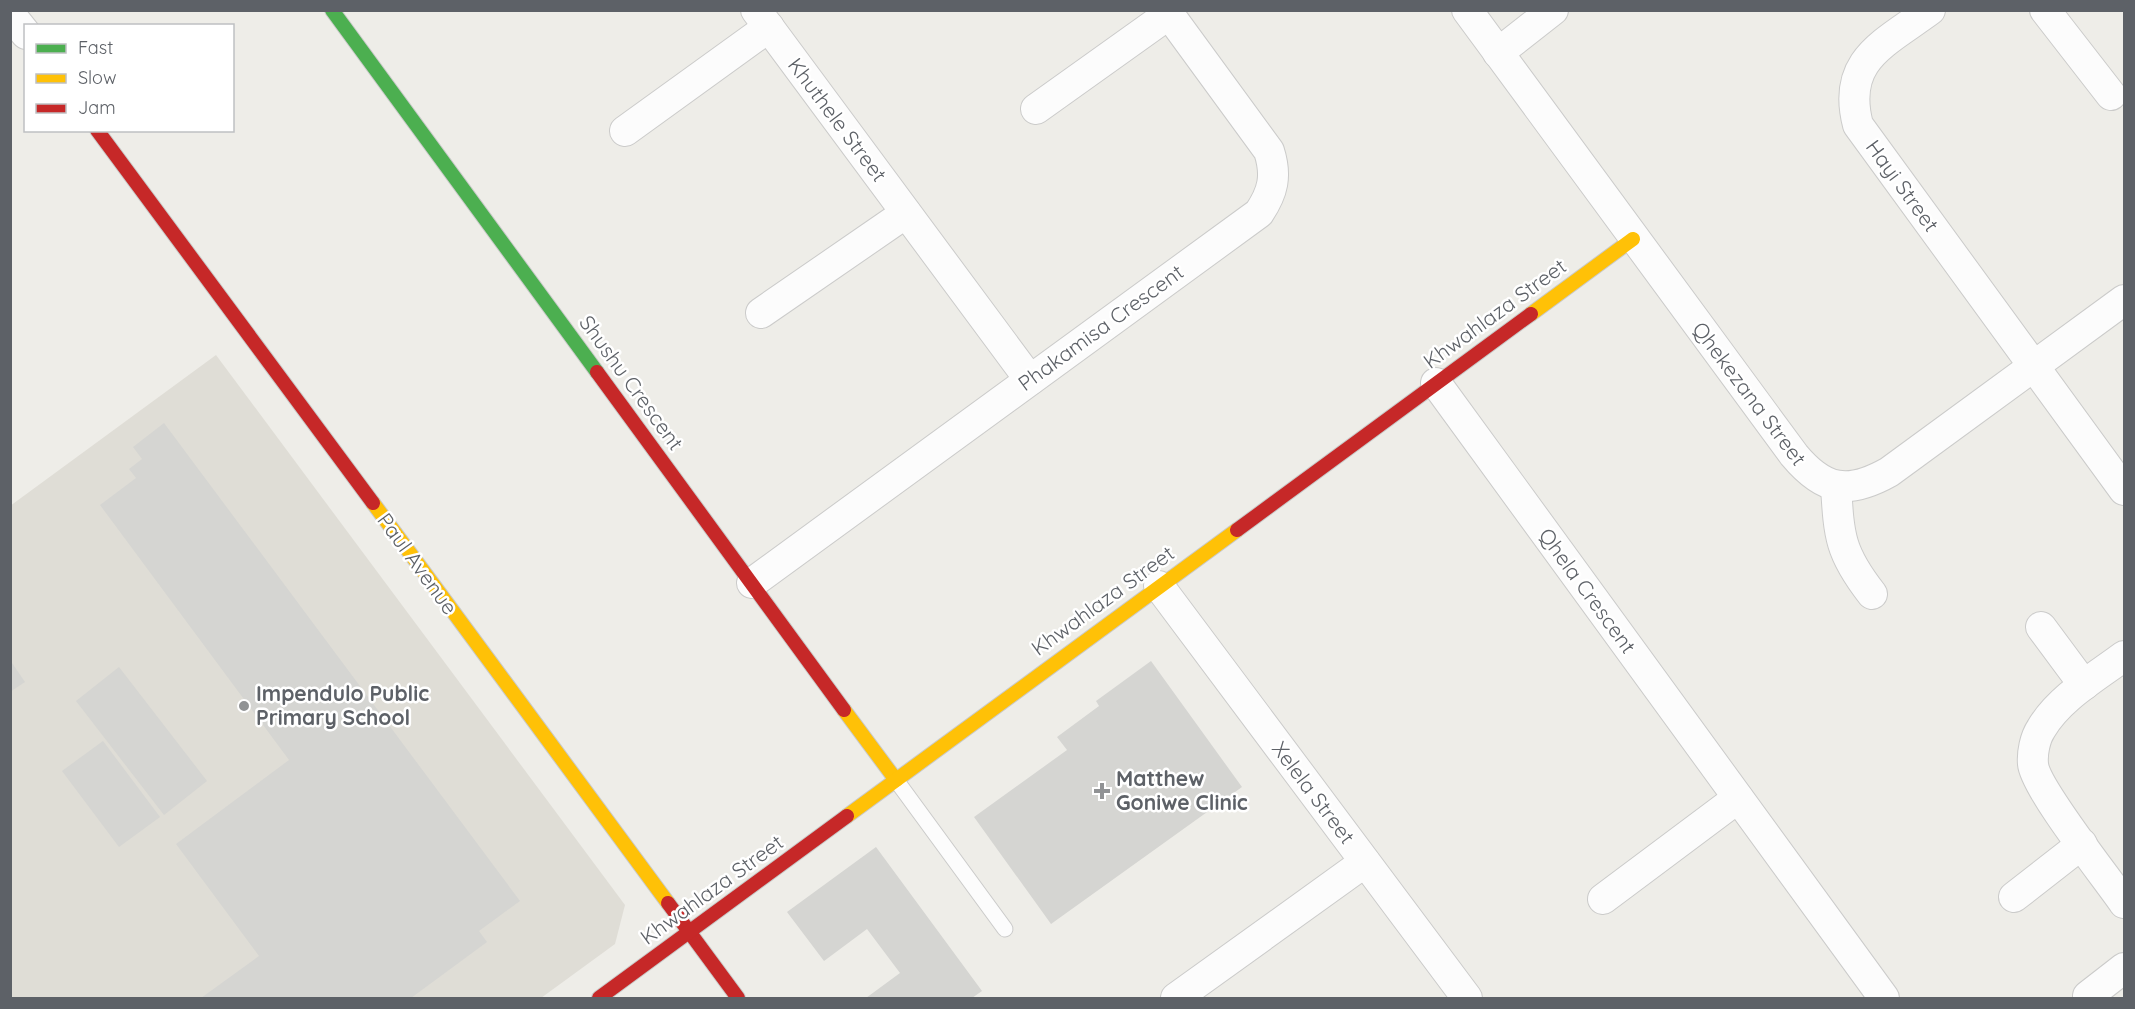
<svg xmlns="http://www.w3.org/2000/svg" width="2135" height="1009" font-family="Quicksand,sans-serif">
  <rect width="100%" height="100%" fill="#eeede8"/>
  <!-- education -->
  <polygon fill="#dfddd6" points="216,355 625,905 615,944 541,998 11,998 10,506"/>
  <!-- building -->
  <g fill="#d5d5d2">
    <polygon points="164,423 520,901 479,931 487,942 411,998 201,998 259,956 176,844 289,760 100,505 136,478 129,469 142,459 133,447"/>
    <polygon points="10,660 25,682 10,692"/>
    <polygon points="1151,661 1242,787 1051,924 974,817 1067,750 1057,737 1099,706 1096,701"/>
    <polygon points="119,667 207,781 164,815 76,701"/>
    <polygon points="103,741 160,817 119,847 62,771"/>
    <polygon points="876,847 982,991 972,998 866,998 900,973 867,929 824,961 787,912"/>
  </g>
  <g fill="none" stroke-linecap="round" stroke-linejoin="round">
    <!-- lane casing -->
    <g stroke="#cbcbca" stroke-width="17">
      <polyline id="lane" points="896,780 1005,929"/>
    </g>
    <!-- street casing -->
    <g stroke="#cbcbca" stroke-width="32">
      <g id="street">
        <polyline points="756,10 1030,380"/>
        <path d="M1467,10l327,445c30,36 54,40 95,17l235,-172"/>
        <path d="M1930,10c-46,34 -89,50 -72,115l266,365"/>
        <polyline points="2045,10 2111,95"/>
        <polyline points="10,14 26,34"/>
        <polyline points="1498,53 1553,10"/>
        <polyline points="1036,109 1169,14"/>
        <polyline points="625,131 769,27"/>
        <polyline points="761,313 906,213"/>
        <polyline points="1436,383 1884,998"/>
        <path d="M1836,486c3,51 4,67 36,108"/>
        <path d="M752,583l507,-370c14,-21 18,-37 10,-62l-103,-141"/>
        <polyline points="1159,586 1467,998"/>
        <polyline points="2041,627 2084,685"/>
        <path d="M2124,656c-28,21 -65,42 -83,73 -6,9 -9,24 -8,35 2,24 74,114 91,139"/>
        <polyline points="2014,897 2082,844"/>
        <polyline points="1603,899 1738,798"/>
        <polyline points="2088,996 2124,968"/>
        <polyline points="1176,998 1365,862"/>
      </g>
    </g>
    <!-- fast casing -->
    <g stroke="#c9cac9" stroke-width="16">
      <polyline id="fast" points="332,10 597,372"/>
    </g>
    <!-- slow casing -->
    <g stroke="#c9cac9" stroke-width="16">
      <g id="slow">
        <polyline points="1531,314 1633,239"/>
        <polyline points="373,503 668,903"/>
        <polyline points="844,710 896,780"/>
        <polyline points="847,816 1237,530"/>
      </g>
    </g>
    <!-- jam casing -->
    <g stroke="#c9cac9" stroke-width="16">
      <g id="jam">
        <polyline points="97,130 373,503"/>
        <polyline points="597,372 844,710"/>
        <polyline points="1237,530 1531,314"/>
        <polyline points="668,903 738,998"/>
        <polyline points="599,998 847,816"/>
      </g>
    </g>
    <!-- lane -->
    <use href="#lane" stroke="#fcfcfc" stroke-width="15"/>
    <!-- street -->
    <use href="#street" stroke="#fcfcfc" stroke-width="30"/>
    <!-- fast -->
    <use href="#fast" stroke="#4caf50" stroke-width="14"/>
    <!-- slow -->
    <use href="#slow" stroke="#ffc107" stroke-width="14"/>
    <!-- jam -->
    <use href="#jam" stroke="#c62828" stroke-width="14"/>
  </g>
  <!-- markers -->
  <g fill="#909294" stroke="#fff" stroke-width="2">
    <circle cx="244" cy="706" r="6"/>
    <path d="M1099 782h6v6h6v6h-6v6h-6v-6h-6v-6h6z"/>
  </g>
  <g text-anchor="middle" stroke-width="5" stroke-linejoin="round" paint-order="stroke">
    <!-- street labels -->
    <g font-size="21" fill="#5d6167" stroke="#fff">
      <text transform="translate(837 120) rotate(53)" y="7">Khuthele Street</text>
      <text transform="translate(1902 186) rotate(54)" y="7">Hayi Street</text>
      <text transform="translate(1495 314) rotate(-36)" y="7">Khwahlaza Street</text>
      <text transform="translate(1101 328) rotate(-36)" y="7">Phakamisa Crescent</text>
      <text transform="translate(631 383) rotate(54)" y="7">Shushu Crescent</text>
      <text transform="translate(1749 394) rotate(53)" y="7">Qhekezana Street</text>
      <text transform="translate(417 564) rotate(54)" y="7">Paul Avenue</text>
      <text transform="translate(1587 591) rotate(54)" y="7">Qhela Crescent</text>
      <text transform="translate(1103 601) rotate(-36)" y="7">Khwahlaza Street</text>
      <text transform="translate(1313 793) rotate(53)" y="7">Xelela Street</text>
      <text transform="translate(712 890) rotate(-36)" y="7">Khwahlaza Street</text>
    </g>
    <!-- poi labels -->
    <g font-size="21" font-weight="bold" fill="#5d6167" stroke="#fff" text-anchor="start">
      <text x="256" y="701">Impendulo Public<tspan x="256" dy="24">Primary School</tspan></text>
      <text x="1116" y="786">Matthew<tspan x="1116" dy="24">Goniwe Clinic</tspan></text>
    </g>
  </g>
  <!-- border -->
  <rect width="2135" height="1009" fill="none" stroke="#5d6167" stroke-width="24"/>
  <!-- legend -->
  <rect x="24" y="24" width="210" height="108" fill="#ffffff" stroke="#bec0c2" stroke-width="1.5"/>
  <rect x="36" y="44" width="30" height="9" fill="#4caf50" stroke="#bec0c2" stroke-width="1.5"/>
  <text x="78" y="54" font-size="18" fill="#5d6167">Fast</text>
  <rect x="36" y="74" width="30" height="9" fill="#ffc107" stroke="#bec0c2" stroke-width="1.5"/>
  <text x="78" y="84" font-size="18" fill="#5d6167">Slow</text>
  <rect x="36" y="104" width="30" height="9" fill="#c62828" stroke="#bec0c2" stroke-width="1.5"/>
  <text x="78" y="114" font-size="18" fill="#5d6167">Jam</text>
</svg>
